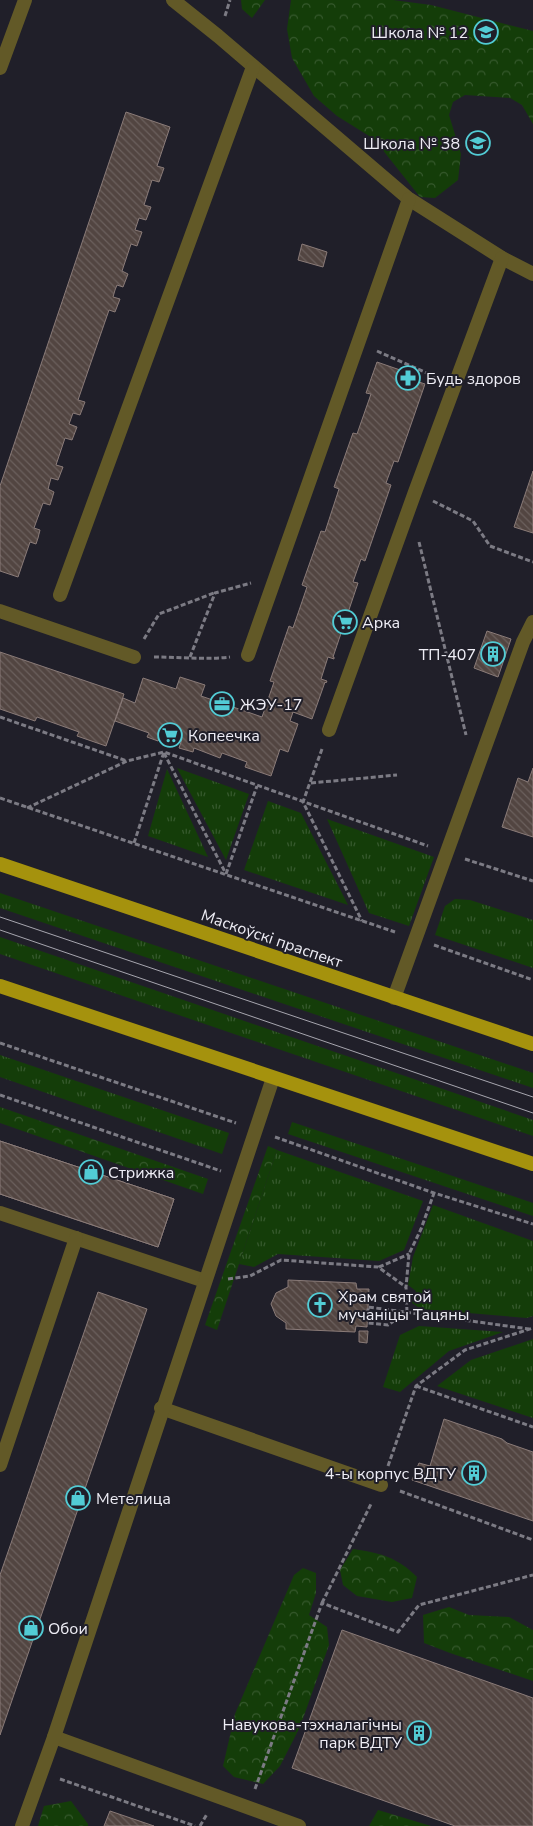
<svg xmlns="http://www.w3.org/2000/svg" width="533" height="1826" font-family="'Nunito Sans',sans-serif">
  <defs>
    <pattern id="grass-tufts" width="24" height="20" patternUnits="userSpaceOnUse" patternTransform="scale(1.25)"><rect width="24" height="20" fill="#143d09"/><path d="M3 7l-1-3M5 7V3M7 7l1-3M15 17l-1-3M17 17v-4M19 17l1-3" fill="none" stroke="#36592d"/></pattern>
    <pattern id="forest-crowns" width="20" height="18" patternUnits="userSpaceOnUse" patternTransform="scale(1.25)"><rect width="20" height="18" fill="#143d09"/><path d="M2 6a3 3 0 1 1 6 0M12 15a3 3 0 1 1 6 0" fill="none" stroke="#36592d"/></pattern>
    <pattern id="building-back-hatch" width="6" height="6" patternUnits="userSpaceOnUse" patternTransform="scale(1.25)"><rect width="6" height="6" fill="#524541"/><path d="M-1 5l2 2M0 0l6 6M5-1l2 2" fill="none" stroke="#6b605d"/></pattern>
  </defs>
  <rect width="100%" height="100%" fill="#201f29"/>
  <!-- grass -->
  <g fill="url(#grass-tufts)">
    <polygon points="177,768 249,794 226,860"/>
    <polygon points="167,769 208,857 148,836"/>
    <polygon points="268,801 301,813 348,905 244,870"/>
    <polygon points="327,819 434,857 409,926 369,913"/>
    <polygon points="0,893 533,1073 533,1088 0,908"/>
    <polygon points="455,899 470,900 533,920 533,968 435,935 445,906"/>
    <polygon points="0,937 533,1120 533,1136 0,954"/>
    <polygon points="0,1055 229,1133 222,1154 0,1077"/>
    <polygon points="292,1122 533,1203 533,1216 288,1134"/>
    <polygon points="277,1150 423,1201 404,1250 379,1261 278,1254 254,1267 239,1264"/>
    <polygon points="433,1205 533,1241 533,1316 527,1318 421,1309 412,1303 416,1291 408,1285 413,1257"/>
    <polygon points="419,1326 503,1332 449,1351 400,1392 383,1387 400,1335"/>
    <polygon points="533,1339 533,1418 437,1386 471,1360"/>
  </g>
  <!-- forest -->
  <g fill="url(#forest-crowns)">
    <polygon points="241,0 265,0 252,18 242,9"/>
    <polygon points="291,0 393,0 431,5 533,31 533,124 522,105 510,98 465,95 453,102 449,115 461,154 458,180 435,198 420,197 374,139 337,116 314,96 292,58 287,29"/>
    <polygon points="0,1107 208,1179 203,1194 0,1123"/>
    <polygon points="268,1146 277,1150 217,1330 205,1325"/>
    <path d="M353,1549c27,4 44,8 64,28l-5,21 -20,4 -35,-6 -14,-11 -3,-15z"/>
    <polygon points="303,1568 316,1573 316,1593 309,1615 327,1627 329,1645 300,1727 280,1766 263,1784 234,1777 223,1766 235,1714 294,1575"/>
    <polygon points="449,1607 469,1615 509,1617 533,1630 533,1681 450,1653 424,1643 423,1615"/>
    <polygon points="71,1801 88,1824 88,1826 38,1826 44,1806"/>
    <polygon points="378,1810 431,1826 369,1826"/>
  </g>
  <!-- building -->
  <g fill="url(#building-back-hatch)" stroke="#8a7b78">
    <polygon points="126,112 170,127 157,166 164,168 159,182 152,180 144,205 151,207 146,220 139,218 135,230 142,232 137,246 131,244 122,271 128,274 123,287 117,285 115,290 113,297 120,299 115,312 109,310 78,400 85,402 80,415 73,413 69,424 77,427 72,440 65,438 56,465 63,467 58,480 51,478 48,489 54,492 50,505 43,503 34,528 40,530 38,538 36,544 30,542 18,577 0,571 0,486"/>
    <polygon points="302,244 327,252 323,267 298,260"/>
    <polygon points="377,362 403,371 401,376 425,384 398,462 394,461 386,483 391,485 365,561 361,559 353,582 358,583 333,657 334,657 334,659 328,657 321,679 327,681 326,683 325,682 312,719 293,712 290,721 298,724 288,752 280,749 271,776 245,767 247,762 222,753 220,758 194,748 193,752 179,748 182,739 161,732 158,741 147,737 149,733 115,721 123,698 135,703 143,678 176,689 180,677 205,685 201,696 262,717 274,682 270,681 289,626 293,628 307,587 302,585 321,531 325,532 339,489 334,487 353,433 357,434 371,394 366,393"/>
    <polygon points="533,471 533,533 514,527"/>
    <polygon points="487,631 511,639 498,677 474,668"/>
    <polygon points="0,652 124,694 106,746 77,736 79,732 37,717 35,721 0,709"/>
    <polygon points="533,768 533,837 502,827 518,778 528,782"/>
    <polygon points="0,1141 174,1199 158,1247 0,1194"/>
    <polygon points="0,1141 174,1199 158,1247 0,1194"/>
    <polygon points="288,1280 356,1283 357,1289 369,1289 367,1327 356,1326 355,1332 286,1329 286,1323 276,1316 271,1304 276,1293 288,1287"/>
    <polygon points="98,1292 147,1309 0,1735 0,1575"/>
    <polygon points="359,1331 368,1331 367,1343 359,1342"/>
    <polygon points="444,1419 502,1439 507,1443 533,1452 533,1521 412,1480 419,1463 430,1466"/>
    <polygon points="342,1630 533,1698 533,1826 455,1826 292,1768"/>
    <polygon points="110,1811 154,1826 104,1826"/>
  </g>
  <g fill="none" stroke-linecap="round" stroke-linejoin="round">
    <!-- path -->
    <g stroke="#7c7b84" stroke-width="3" stroke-dasharray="5 2.5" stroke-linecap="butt">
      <polyline points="225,16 230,0"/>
      <polyline points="377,351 438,378"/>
      <polyline points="433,501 473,521 490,546 533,562"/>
      <polyline points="419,542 466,735"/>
      <polyline points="144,639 159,614 214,593"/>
      <path d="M154,657c25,0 51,3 76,0"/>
      <polyline points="190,657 215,593 251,583"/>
      <polyline points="0,717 127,761"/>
      <polyline points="322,749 303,802 362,921"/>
      <polyline points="164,753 226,874"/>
      <polyline points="311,783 397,775"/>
      <polyline points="0,798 395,932"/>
      <polyline points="27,808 127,761 164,752 428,846"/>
      <polyline points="134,843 164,752"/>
      <polyline points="465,859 533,881"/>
      <polyline points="226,874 257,786"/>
      <polyline points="434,945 533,980"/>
      <polyline points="0,1043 236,1123"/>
      <polyline points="0,1095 221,1171"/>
      <polyline points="275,1137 434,1193 533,1224"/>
      <polyline points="379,1267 409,1254"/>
      <polyline points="228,1279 250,1276 281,1260 378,1267 406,1287"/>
      <polyline points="407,1312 388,1325 368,1323 368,1307 529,1329"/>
      <polyline points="407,1312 406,1287 409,1254 421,1229 434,1193"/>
      <polyline points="416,1386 533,1427"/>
      <polyline points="388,1466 416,1386 465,1350 533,1328"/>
      <polyline points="400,1491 533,1540"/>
      <polyline points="322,1603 371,1504"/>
      <polyline points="60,1779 195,1826"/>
      <polyline points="255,1789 322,1603 398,1632 419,1605 533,1575"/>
      <polyline points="200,1826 207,1814"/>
    </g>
    <!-- service -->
    <g stroke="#625927" stroke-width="14">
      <polyline points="173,0 218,36 409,199 502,258 533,274"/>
      <polyline points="0,68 25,0"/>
      <polyline points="60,595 253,67"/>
      <polyline points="0,611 134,657"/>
      <polyline points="248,655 409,199"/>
      <polyline points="329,730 415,492 502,258"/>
      <polyline points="394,998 523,642 533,622"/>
      <polyline points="0,1213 205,1281"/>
      <polyline points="161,1408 381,1485"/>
      <polyline points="0,1465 76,1238"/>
      <polyline points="54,1737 299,1826"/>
      <polyline points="22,1826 54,1737 273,1078"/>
    </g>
    <!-- primary -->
    <g stroke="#a5920d" stroke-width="14">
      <polyline points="0,864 533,1044"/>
      <polyline points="0,986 533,1164"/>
    </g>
    <!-- tram -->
    <g stroke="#a7a6af" stroke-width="1">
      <polyline points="0,917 533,1097"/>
      <polyline points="0,930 533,1113"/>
    </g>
  </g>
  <!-- icons -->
  <defs>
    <g id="school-ring" transform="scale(1.25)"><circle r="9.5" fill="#201f29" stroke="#52ccd5" stroke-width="1.5"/><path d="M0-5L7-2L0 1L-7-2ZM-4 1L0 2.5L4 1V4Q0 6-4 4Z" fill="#52ccd5"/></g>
    <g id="pharmacy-ring" transform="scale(1.25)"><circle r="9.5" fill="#201f29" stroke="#52ccd5" stroke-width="1.5"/><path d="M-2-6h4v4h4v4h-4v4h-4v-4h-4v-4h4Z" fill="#52ccd5"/></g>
    <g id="supermarket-ring" transform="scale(1.25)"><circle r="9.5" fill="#201f29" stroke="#52ccd5" stroke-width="1.5"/><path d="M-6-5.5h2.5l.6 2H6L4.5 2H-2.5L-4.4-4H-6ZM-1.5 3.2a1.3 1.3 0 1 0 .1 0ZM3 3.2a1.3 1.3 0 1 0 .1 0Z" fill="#52ccd5"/></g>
    <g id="building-ring" transform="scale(1.25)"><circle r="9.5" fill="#201f29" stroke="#52ccd5" stroke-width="1.5"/><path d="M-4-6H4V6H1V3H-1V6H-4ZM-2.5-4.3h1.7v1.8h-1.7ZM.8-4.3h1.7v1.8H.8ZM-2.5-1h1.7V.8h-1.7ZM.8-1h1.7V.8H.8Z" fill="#52ccd5"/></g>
    <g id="office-ring" transform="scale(1.25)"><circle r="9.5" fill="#201f29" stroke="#52ccd5" stroke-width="1.5"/><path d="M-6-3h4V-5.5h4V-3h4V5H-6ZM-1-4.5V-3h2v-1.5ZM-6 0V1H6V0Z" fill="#52ccd5"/></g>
    <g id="shop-ring" transform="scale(1.25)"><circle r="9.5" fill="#201f29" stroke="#52ccd5" stroke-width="1.5"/><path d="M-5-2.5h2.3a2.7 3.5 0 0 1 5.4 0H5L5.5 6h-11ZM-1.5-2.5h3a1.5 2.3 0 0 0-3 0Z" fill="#52ccd5"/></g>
    <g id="church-ring" transform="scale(1.25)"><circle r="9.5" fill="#201f29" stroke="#52ccd5" stroke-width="1.5"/><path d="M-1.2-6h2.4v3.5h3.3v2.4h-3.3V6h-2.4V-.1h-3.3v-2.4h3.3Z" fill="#52ccd5"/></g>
  </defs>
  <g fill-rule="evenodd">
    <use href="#school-ring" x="486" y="32"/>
    <use href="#school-ring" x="478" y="143"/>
    <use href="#pharmacy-ring" x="408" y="378"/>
    <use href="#supermarket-ring" x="345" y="622"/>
    <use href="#building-ring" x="493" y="654"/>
    <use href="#office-ring" x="222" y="704"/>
    <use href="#supermarket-ring" x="170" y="735"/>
    <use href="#shop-ring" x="91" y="1172"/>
    <use href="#church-ring" x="320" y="1305"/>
    <use href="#building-ring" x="474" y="1473"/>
    <use href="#shop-ring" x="78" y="1498"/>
    <use href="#shop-ring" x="31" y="1628"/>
    <use href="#building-ring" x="419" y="1733"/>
  </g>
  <g text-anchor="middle" stroke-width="4" stroke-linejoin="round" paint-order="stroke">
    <!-- poi labels -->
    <g font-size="16" fill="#efeef6" stroke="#201f29" text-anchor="start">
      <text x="468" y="38" text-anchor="end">Школа № 12</text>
      <text x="460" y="149" text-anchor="end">Школа № 38</text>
      <text x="426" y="384">Будь здоров</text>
      <text x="362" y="628">Арка</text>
      <text x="476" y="660" text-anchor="end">ТП-407</text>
      <text x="240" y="710">ЖЭУ-17</text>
      <text x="188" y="741">Копеечка</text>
      <text x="108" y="1178">Стрижка</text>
      <text x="338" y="1302">Храм святой<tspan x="338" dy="18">мучаніцы Тацяны</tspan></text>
      <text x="456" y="1479" text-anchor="end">4-ы корпус ВДТУ</text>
      <text x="96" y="1504">Метелица</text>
      <text x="48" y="1634">Обои</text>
      <text x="402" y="1730" text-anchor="end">Навукова-тэхналагічны<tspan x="402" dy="18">парк ВДТУ</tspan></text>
    </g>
    <!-- street labels -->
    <g font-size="16" fill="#efeef6" stroke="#201f29">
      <text transform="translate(272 938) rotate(19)" y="6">Маскоўскі праспект</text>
    </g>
  </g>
</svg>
